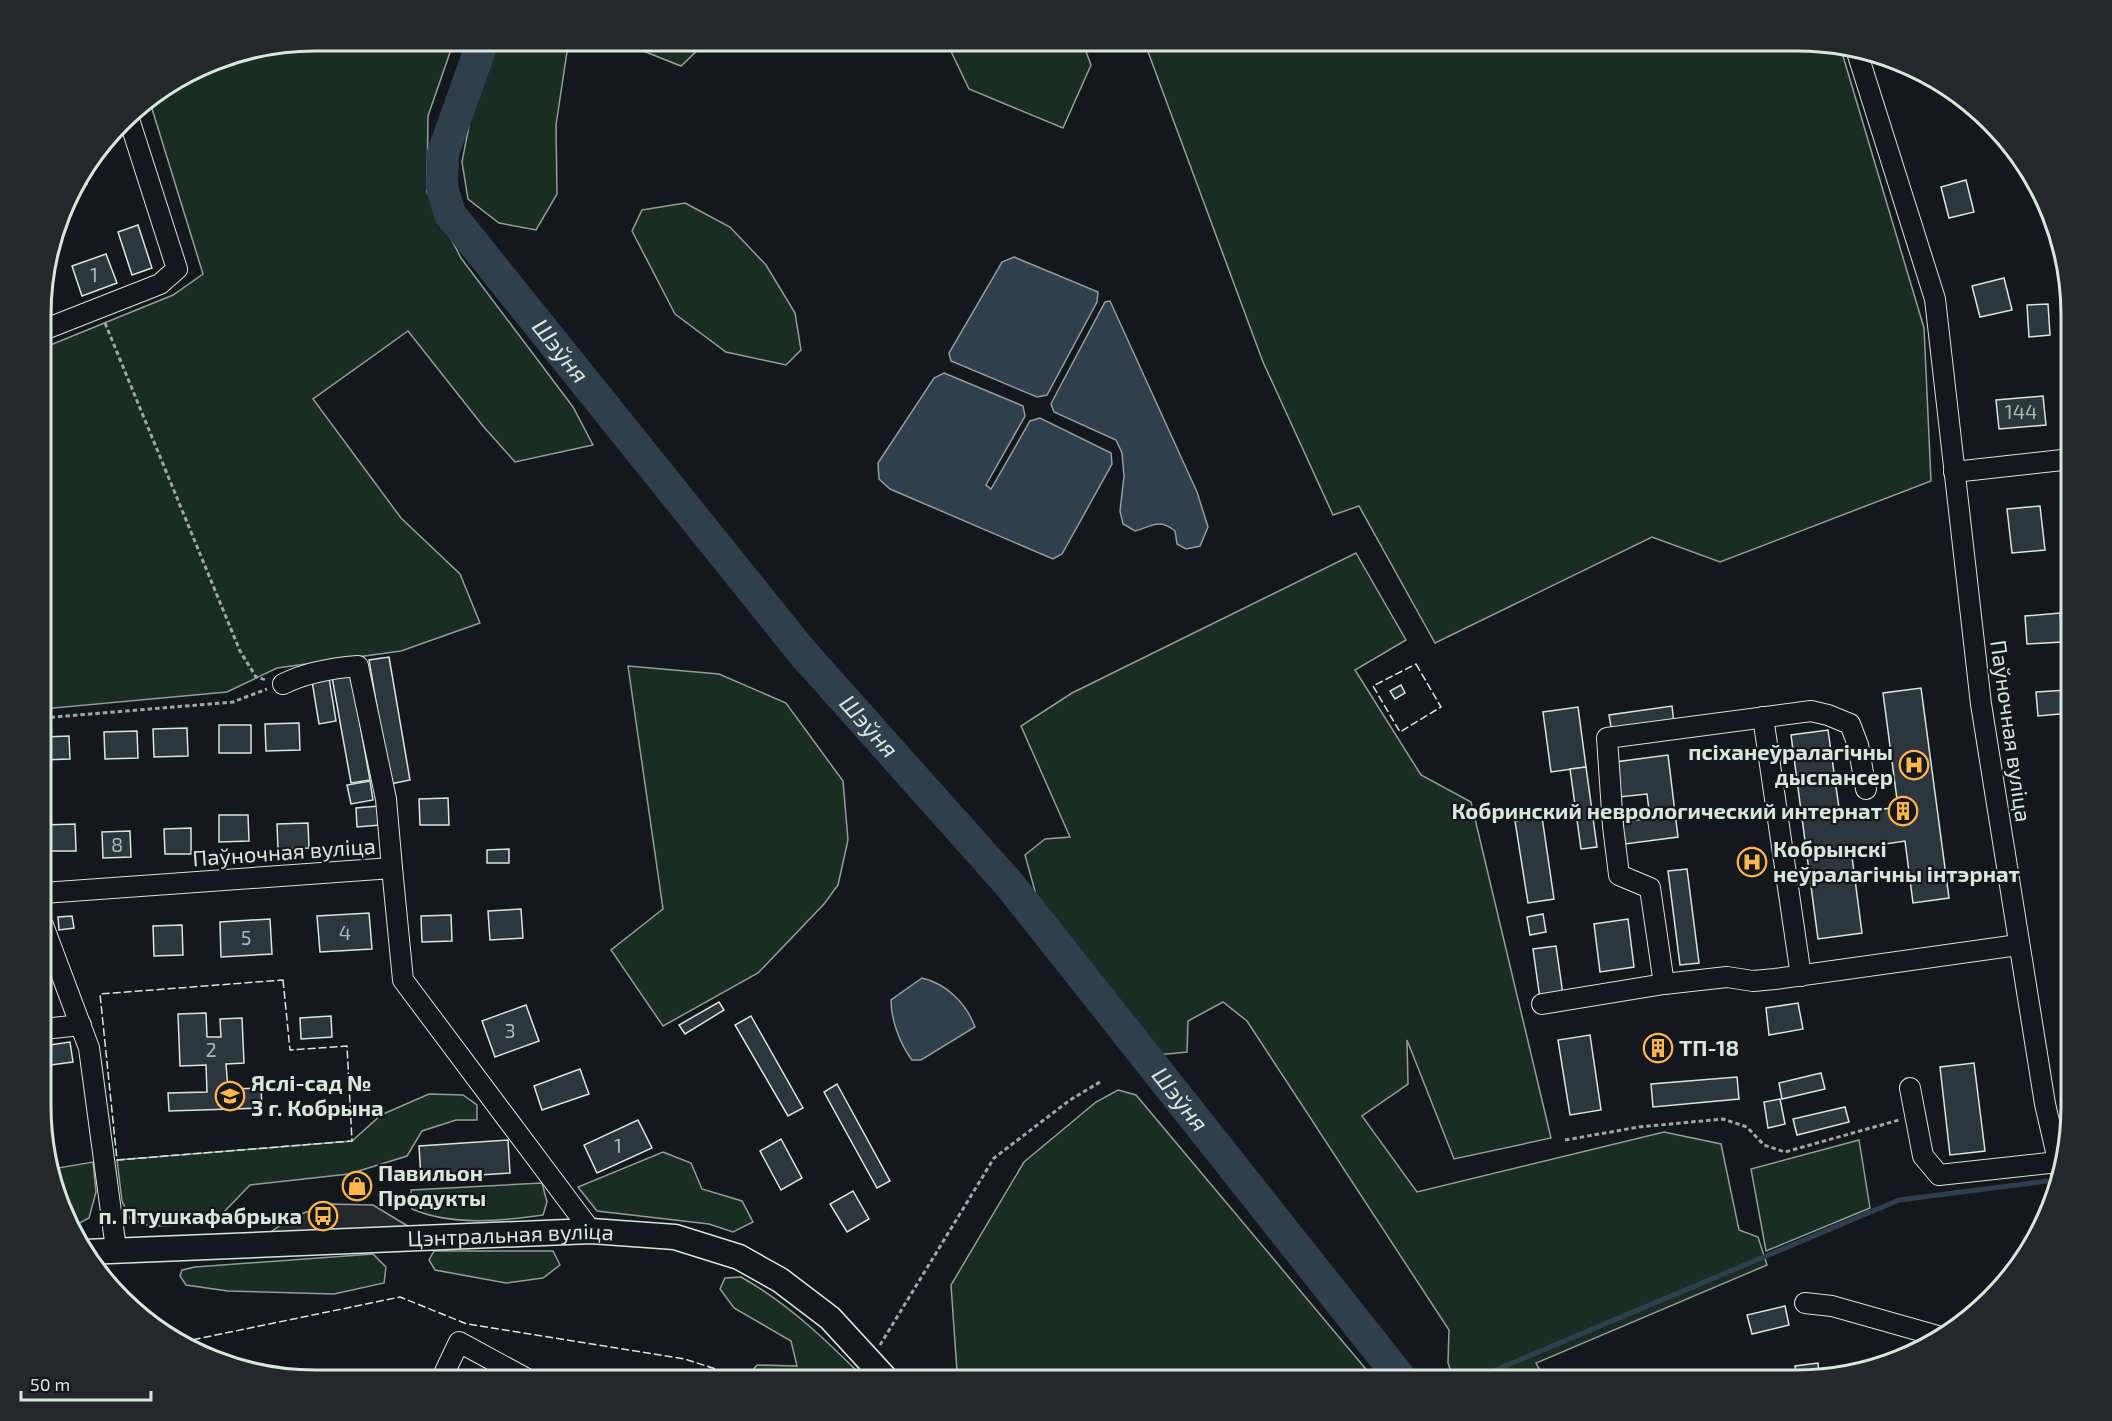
<svg xmlns="http://www.w3.org/2000/svg" width="2112" height="1421" font-family="'Exo 2',sans-serif">
  <rect width="100%" height="100%" fill="#14181c"/>
  <!-- green -->
  <g fill="#1a2d24" stroke="#939e99" stroke-width="1.5">
    <polygon points="315,41 454,41 428,116 427,192 461,258 573,407 593,445 515,462 483,426 408,331 313,399 401,518 460,574 480,623 401,651 277,668 227,692 43,709 43,348 173,295 203,274 149,99 210,61"/>
    <polygon points="498,41 584,41 567,52 556,125 557,194 536,230 499,223 468,199 462,162 473,105"/>
    <polygon points="618,41 707,41 681,66"/>
    <polygon points="946,41 1082,41 1091,65 1063,128 969,89"/>
    <polygon points="1144,41 1815,41 1840,46 1924,328 1931,481 1720,562 1652,537 1435,643 1359,506 1333,515 1263,362"/>
    <polygon points="685,203 730,227 766,265 795,313 801,350 786,365 726,352 675,314 632,231 642,210"/>
    <polygon points="1356,553 1406,640 1355,670 1421,775 1471,802 1551,1138 1454,1159 1407,1040 1408,1084 1362,1116 1417,1192 1664,1132 1721,1144 1739,1230 1758,1237 1767,1265 1536,1363 1545,1380 1454,1380 1448,1363 1449,1330 1247,1021 1223,1002 1188,1021 1187,1052 1157,1055 1036,895 1025,855 1045,839 1070,837 1021,726 1072,693"/>
    <polygon points="628,666 719,674 786,703 843,781 848,840 838,885 824,904 758,973 663,1026 611,950 663,909"/>
    <polygon points="1118,1090 1136,1095 1375,1380 962,1380 957,1371 951,1285 1024,1162 1096,1102"/>
    <polygon points="429,1094 463,1095 477,1105 477,1120 456,1120 422,1131 407,1156 349,1174 250,1185 220,1216 185,1225 150,1226 130,1219 122,1201 117,1160 352,1141 381,1115"/>
    <polygon points="1859,1140 1870,1208 1766,1251 1751,1169"/>
    <polygon points="663,1152 691,1163 702,1189 742,1201 753,1222 733,1232 709,1224 597,1211 578,1187"/>
    <polygon points="93,1162 96,1192 89,1218 72,1227 52,1169"/>
    <path d="M542,1183l5,19 -4,13c-41,6 -92,11 -131,-6l-1,-19z"/>
    <polygon points="434,1251 553,1251 560,1265 543,1278 506,1283 435,1270 429,1260"/>
    <polygon points="373,1254 386,1267 384,1283 334,1294 228,1291 186,1285 180,1276 182,1270 195,1267"/>
    <path d="M741,1277c48,27 86,64 125,103l-121,-1 12,-14 40,1 -6,-25 -57,-33 -14,-19 5,-11z"/>
  </g>
  <!-- parking -->
  <polygon fill="#24282b" stroke="#939e99" stroke-width="1.5" points="328,1204 373,1205 416,1231 260,1239 293,1217"/>
  <!-- water -->
  <g fill="#2f3f4d" stroke="#939e99" stroke-width="1.5">
    <polygon points="1014,257 1098,292 1097,302 1047,395 1037,397 951,361 949,353 1002,262"/>
    <path d="M1110,301l87,191 11,35 -8,19 -14,3 -9,-5 -2,-13c-16,-13 -22,-5 -40,0l-12,-7 -3,-13 4,-35 -2,-23 -6,-13 -62,-28 -3,-8 3,-6 51,-96z"/>
    <polygon points="944,373 1023,406 1025,416 986,485 991,489 1030,421 1040,418 1111,453 1112,464 1062,554 1053,559 890,489 879,479 878,463 934,378"/>
    <path d="M922,978c25,6 44,25 53,49l-54,33h-9c-12,-16 -21,-40 -21,-60z"/>
  </g>
  <g fill="none" stroke-linecap="round" stroke-linejoin="round">
    <!-- stream -->
    <polyline stroke="#2f3f4d" stroke-width="5" points="1472,1380 1899,1200 2047,1181"/>
    <!-- river -->
    <path stroke="#2f3f4d" stroke-width="32" id="s1" d="M483,41l-40,112 -1,34 8,27 352,438 207,232 393,496"/>
  </g>
  <!-- building -->
  <g fill="#2c363c" stroke="#d8e6dc" stroke-width="1.5">
    <polygon points="84,174 87,184 72,190"/>
    <polygon points="1966,180 1974,212 1949,218 1941,187"/>
    <polygon points="138,225 152,268 132,275 118,232"/>
    <polygon points="106,254 117,283 82,296 72,266"/>
    <polygon points="2004,278 2012,310 1980,317 1972,286"/>
    <polygon points="2048,304 2050,335 2029,337 2027,305"/>
    <polygon points="2043,396 2046,425 1999,429 1996,400"/>
    <polygon points="2040,506 2045,550 2012,553 2007,509"/>
    <polygon points="2060,613 2062,642 2027,644 2025,616"/>
    <polygon points="389,657 410,780 390,784 369,660"/>
    <polygon points="351,674 370,780 351,783 332,677"/>
    <polygon points="329,678 336,721 319,724 312,681"/>
    <polygon points="1401,685 1405,693 1395,699 1390,691"/>
    <polygon points="1921,688 1949,898 1913,903 1905,841 1851,849 1862,933 1818,939 1791,735 1828,730 1840,815 1898,807 1883,693"/>
    <polygon points="2068,690 2070,713 2038,716 2036,692"/>
    <polygon points="1672,706 1674,723 1612,733 1609,715"/>
    <polygon points="1578,707 1586,767 1551,772 1543,712"/>
    <polygon points="299,723 300,750 266,751 265,724"/>
    <rect x="219" y="725" width="32" height="28"/>
    <polygon points="187,728 188,756 154,757 153,729"/>
    <polygon points="137,731 138,758 105,759 104,732"/>
    <polygon points="69,736 70,759 43,760 43,737"/>
    <polygon points="1668,755 1678,837 1625,844 1622,822 1650,818 1647,794 1619,797 1615,762"/>
    <polygon points="1586,767 1597,847 1581,849 1570,769"/>
    <polygon points="370,781 373,800 351,804 347,785"/>
    <polygon points="448,798 449,825 420,825 419,799"/>
    <polygon points="379,806 380,825 357,827 356,808"/>
    <polygon points="219,815 248,815 249,841 219,842"/>
    <polygon points="1542,817 1554,899 1528,903 1515,821"/>
    <polygon points="308,823 309,848 278,849 277,824"/>
    <polygon points="75,824 76,851 45,851 44,825"/>
    <polygon points="191,828 191,854 165,854 164,829"/>
    <polygon points="130,831 131,857 103,858 102,832"/>
    <polygon points="509,849 509,863 487,863 487,850"/>
    <polygon points="1687,869 1699,963 1680,965 1668,871"/>
    <polygon points="521,909 523,938 490,940 488,911"/>
    <polygon points="369,913 372,949 320,952 317,916"/>
    <polygon points="1543,914 1546,932 1530,935 1527,917"/>
    <polygon points="451,915 452,941 422,942 421,916"/>
    <polygon points="72,916 74,928 59,930 58,917"/>
    <polygon points="270,919 272,954 221,957 220,922"/>
    <polygon points="1628,919 1634,967 1600,972 1594,924"/>
    <polygon points="182,925 183,955 154,956 153,926"/>
    <polygon points="1556,946 1563,995 1540,999 1533,949"/>
    <polygon points="719,1002 724,1010 685,1034 679,1025"/>
    <polygon points="1798,1003 1803,1029 1769,1035 1766,1008"/>
    <polygon points="526,1005 539,1041 495,1057 482,1021"/>
    <polygon points="206,1013 207,1037 221,1037 220,1019 242,1018 244,1063 226,1064 228,1089 261,1088 262,1108 169,1111 168,1093 207,1092 206,1065 180,1066 178,1014"/>
    <polygon points="331,1016 332,1037 301,1039 300,1018"/>
    <polygon points="751,1016 803,1108 788,1116 735,1025"/>
    <polygon points="1590,1035 1601,1110 1570,1115 1558,1040"/>
    <polygon points="1663,1039 1665,1055 1653,1057 1651,1040"/>
    <polygon points="70,1042 73,1062 43,1066 43,1046"/>
    <polygon points="1974,1063 1985,1151 1950,1155 1940,1067"/>
    <polygon points="580,1069 589,1094 542,1110 534,1086"/>
    <polygon points="1821,1073 1825,1089 1782,1099 1779,1083"/>
    <polygon points="1737,1077 1739,1099 1653,1107 1651,1084"/>
    <polygon points="837,1084 890,1181 877,1188 824,1092"/>
    <polygon points="1780,1099 1785,1124 1768,1128 1764,1102"/>
    <polygon points="1845,1107 1849,1122 1797,1135 1793,1119"/>
    <polygon points="638,1120 652,1148 597,1173 584,1145"/>
    <polygon points="781,1139 802,1178 781,1190 760,1151"/>
    <polygon points="508,1140 510,1173 421,1179 419,1146"/>
    <polygon points="853,1191 869,1219 847,1232 830,1204"/>
    <polygon points="1785,1306 1789,1325 1752,1334 1747,1315"/>
    <polygon points="1818,1363 1819,1375 1797,1380 1795,1366"/>
  </g>
  <g fill="none" stroke-linecap="round" stroke-linejoin="round">
    <!-- minor casing -->
    <g stroke="#d8e6dc" stroke-width="22">
      <g id="minor">
        <polyline points="1856,49 1935,299 1981,704 2045,1104 2061,1173"/>
        <polyline points="43,330 160,284 177,269 128,116"/>
        <polyline points="1954,472 2071,459"/>
        <path d="M283,684c24,-12 49,-16 75,-18l28,133 6,69"/>
        <polyline points="1763,717 1801,976"/>
        <polyline points="1866,789 1858,745 1850,724 1828,715 1811,711 1607,738 1613,826 1619,875 1650,888 1664,984 1727,977 1753,981 1775,979 2018,945"/>
        <polyline points="43,893 392,868 403,980 591,1231"/>
        <polyline points="43,925 89,1048 116,1249"/>
        <polyline points="1542,1004 1664,984"/>
        <polyline points="43,1029 81,1025"/>
        <polyline points="1910,1088 1923,1156 1939,1175 2058,1162"/>
        <polyline points="1805,1303 1832,1306 1938,1336"/>
        <polyline points="441,1380 459,1342 529,1380"/>
      </g>
    </g>
    <!-- major casing -->
    <g stroke="#d8e6dc" stroke-width="27">
      <g id="major">
        <path id="s2" d="M85,1252l506,-21 84,6 64,20 41,23 50,38 57,62"/>
      </g>
    </g>
    <!-- path -->
    <g stroke="#9da8a2" stroke-width="3" stroke-dasharray="4.5 3" stroke-linecap="butt">
      <polyline points="105,323 240,651 256,677 266,680"/>
      <polyline points="43,718 233,702 267,689"/>
      <polyline points="1565,1140 1639,1127 1723,1119 1747,1127 1764,1145 1785,1152 1899,1120"/>
      <polyline points="880,1345 994,1158 1070,1100 1100,1082"/>
    </g>
    <!-- minor -->
    <use href="#minor" stroke="#14181c" stroke-width="20"/>
    <!-- major -->
    <use href="#major" stroke="#14181c" stroke-width="24"/>
    <!-- fence -->
    <g stroke="#d8e6dc" stroke-width="1.5" stroke-dasharray="8 3" stroke-linecap="butt">
      <polygon points="1416,664 1441,707 1400,732 1373,686"/>
      <polygon points="283,980 290,1050 347,1046 352,1141 117,1160 100,994"/>
      <polyline points="182,1342 400,1297 467,1324 685,1359 749,1380"/>
    </g>
  </g>
  <!-- icons -->
  <defs>
    <g id="hospital-ring" transform="scale(1.5)"><circle r="9.5" fill="#14181c" stroke="#ffb74d" stroke-width="1.5"/><path d="M-5-5h3v3.5h4V-5h3V5h-3V1.5h-4V5h-3Z" fill="#ffb74d"/></g>
    <g id="building-ring" transform="scale(1.5)"><circle r="9.5" fill="#14181c" stroke="#ffb74d" stroke-width="1.5"/><path d="M-4-6H4V6H1V3H-1V6H-4ZM-2.5-4.3h1.7v1.8h-1.7ZM.8-4.3h1.7v1.8H.8ZM-2.5-1h1.7V.8h-1.7ZM.8-1h1.7V.8H.8Z" fill="#ffb74d"/></g>
    <g id="school-ring" transform="scale(1.5)"><circle r="9.5" fill="#14181c" stroke="#ffb74d" stroke-width="1.5"/><path d="M0-5L7-2L0 1L-7-2ZM-4 1L0 2.5L4 1V4Q0 6-4 4Z" fill="#ffb74d"/></g>
    <g id="shop-ring" transform="scale(1.5)"><circle r="9.5" fill="#14181c" stroke="#ffb74d" stroke-width="1.5"/><path d="M-5-2.5h2.3a2.7 3.5 0 0 1 5.4 0H5L5.5 6h-11ZM-1.5-2.5h3a1.5 2.3 0 0 0-3 0Z" fill="#ffb74d"/></g>
    <g id="bus-ring" transform="scale(1.5)"><circle r="9.5" fill="#14181c" stroke="#ffb74d" stroke-width="1.5"/><path d="M-5-6H5V4H4V6H2V4H-2V6H-4V4H-5ZM-3.5-4V0h7V-4ZM-3.5 1.2v1.5H-2V1.2ZM2 1.2v1.5H3.5V1.2Z" fill="#ffb74d"/></g>
  </defs>
  <g fill-rule="evenodd">
    <use href="#hospital-ring" x="1914" y="765"/>
    <use href="#building-ring" x="1903" y="811"/>
    <use href="#hospital-ring" x="1752" y="862"/>
    <use href="#building-ring" x="1658" y="1048"/>
    <use href="#school-ring" x="230" y="1096"/>
    <use href="#shop-ring" x="357" y="1186"/>
    <use href="#bus-ring" x="323" y="1216"/>
  </g>
  <g text-anchor="middle" stroke-width="4.5" stroke-linejoin="round" paint-order="stroke">
    <!-- number labels -->
    <g font-size="20" fill="#adbab4">
      <text x="94" y="282">1</text>
      <text x="2021" y="419">144</text>
      <text x="117" y="852">8</text>
      <text x="345" y="940">4</text>
      <text x="246" y="945">5</text>
      <text x="510" y="1038">3</text>
      <text x="211" y="1057">2</text>
      <text x="618" y="1153">1</text>
    </g>
    <!-- street labels -->
    <g font-size="22" fill="#d8e6dc" stroke="#14181c">
      <text transform="translate(2011 731) rotate(82)" y="8">Паўночная вуліца</text>
      <text transform="translate(284 852) rotate(-4)" y="8">Паўночная вуліца</text>
      <text dy="8" stroke="none"><textPath href="#s2" startOffset="426">Цэнтральная вуліца</textPath></text>
    </g>
    <!-- poi labels -->
    <g font-size="22" font-weight="bold" fill="#d8e6dc" stroke="#14181c" text-anchor="start">
      <text x="1893" y="760" text-anchor="end">псіханеўралагічны<tspan x="1893" dy="25">дыспансер</tspan></text>
      <text x="1882" y="819" text-anchor="end">Кобринский неврологический интернат</text>
      <text x="1773" y="857">Кобрынскі<tspan x="1773" dy="25">неўралагічны інтэрнат</tspan></text>
      <text x="1679" y="1056">ТП-18</text>
      <text x="251" y="1091">Яслі-сад №<tspan x="251" dy="25">3 г. Кобрына</tspan></text>
      <text x="378" y="1181">Павильон<tspan x="378" dy="25">Продукты</tspan></text>
      <text x="302" y="1224" text-anchor="end">п. Птушкафабрыка</text>
    </g>
    <!-- water labels -->
    <g font-size="24" font-style="italic" fill="#d8e6dc" stroke="#14181c">
      <text dy="8" stroke="none"><textPath href="#s1" startOffset="357">Шэўня</textPath></text>
      <text dy="8" stroke="none"><textPath href="#s1" startOffset="843">Шэўня</textPath></text>
      <text dy="8" stroke="none"><textPath href="#s1" startOffset="1329">Шэўня</textPath></text>
    </g>
  </g>
  <!-- crop -->
  <path d="M0 0H2112V1421H0ZM315 51H1797A264 264 0 0 1 2061 315V1106A264 264 0 0 1 1797 1370H315A264 264 0 0 1 51 1106V315A264 264 0 0 1 315 51Z" fill="#24282b" fill-rule="evenodd"/>
  <path fill="none" stroke="#d8e6dc" stroke-width="3" d="M315 51H1797A264 264 0 0 1 2061 315V1106A264 264 0 0 1 1797 1370H315A264 264 0 0 1 51 1106V315A264 264 0 0 1 315 51Z"/>
  <!-- scale -->
  <path d="M21 1391v9h130v-9" fill="none" stroke="#d8e6dc" stroke-width="3"/>
  <text x="30" y="1391" font-size="18" fill="#d8e6dc" stroke="#14181c" stroke-width="4.5" paint-order="stroke">50 m</text>
</svg>
